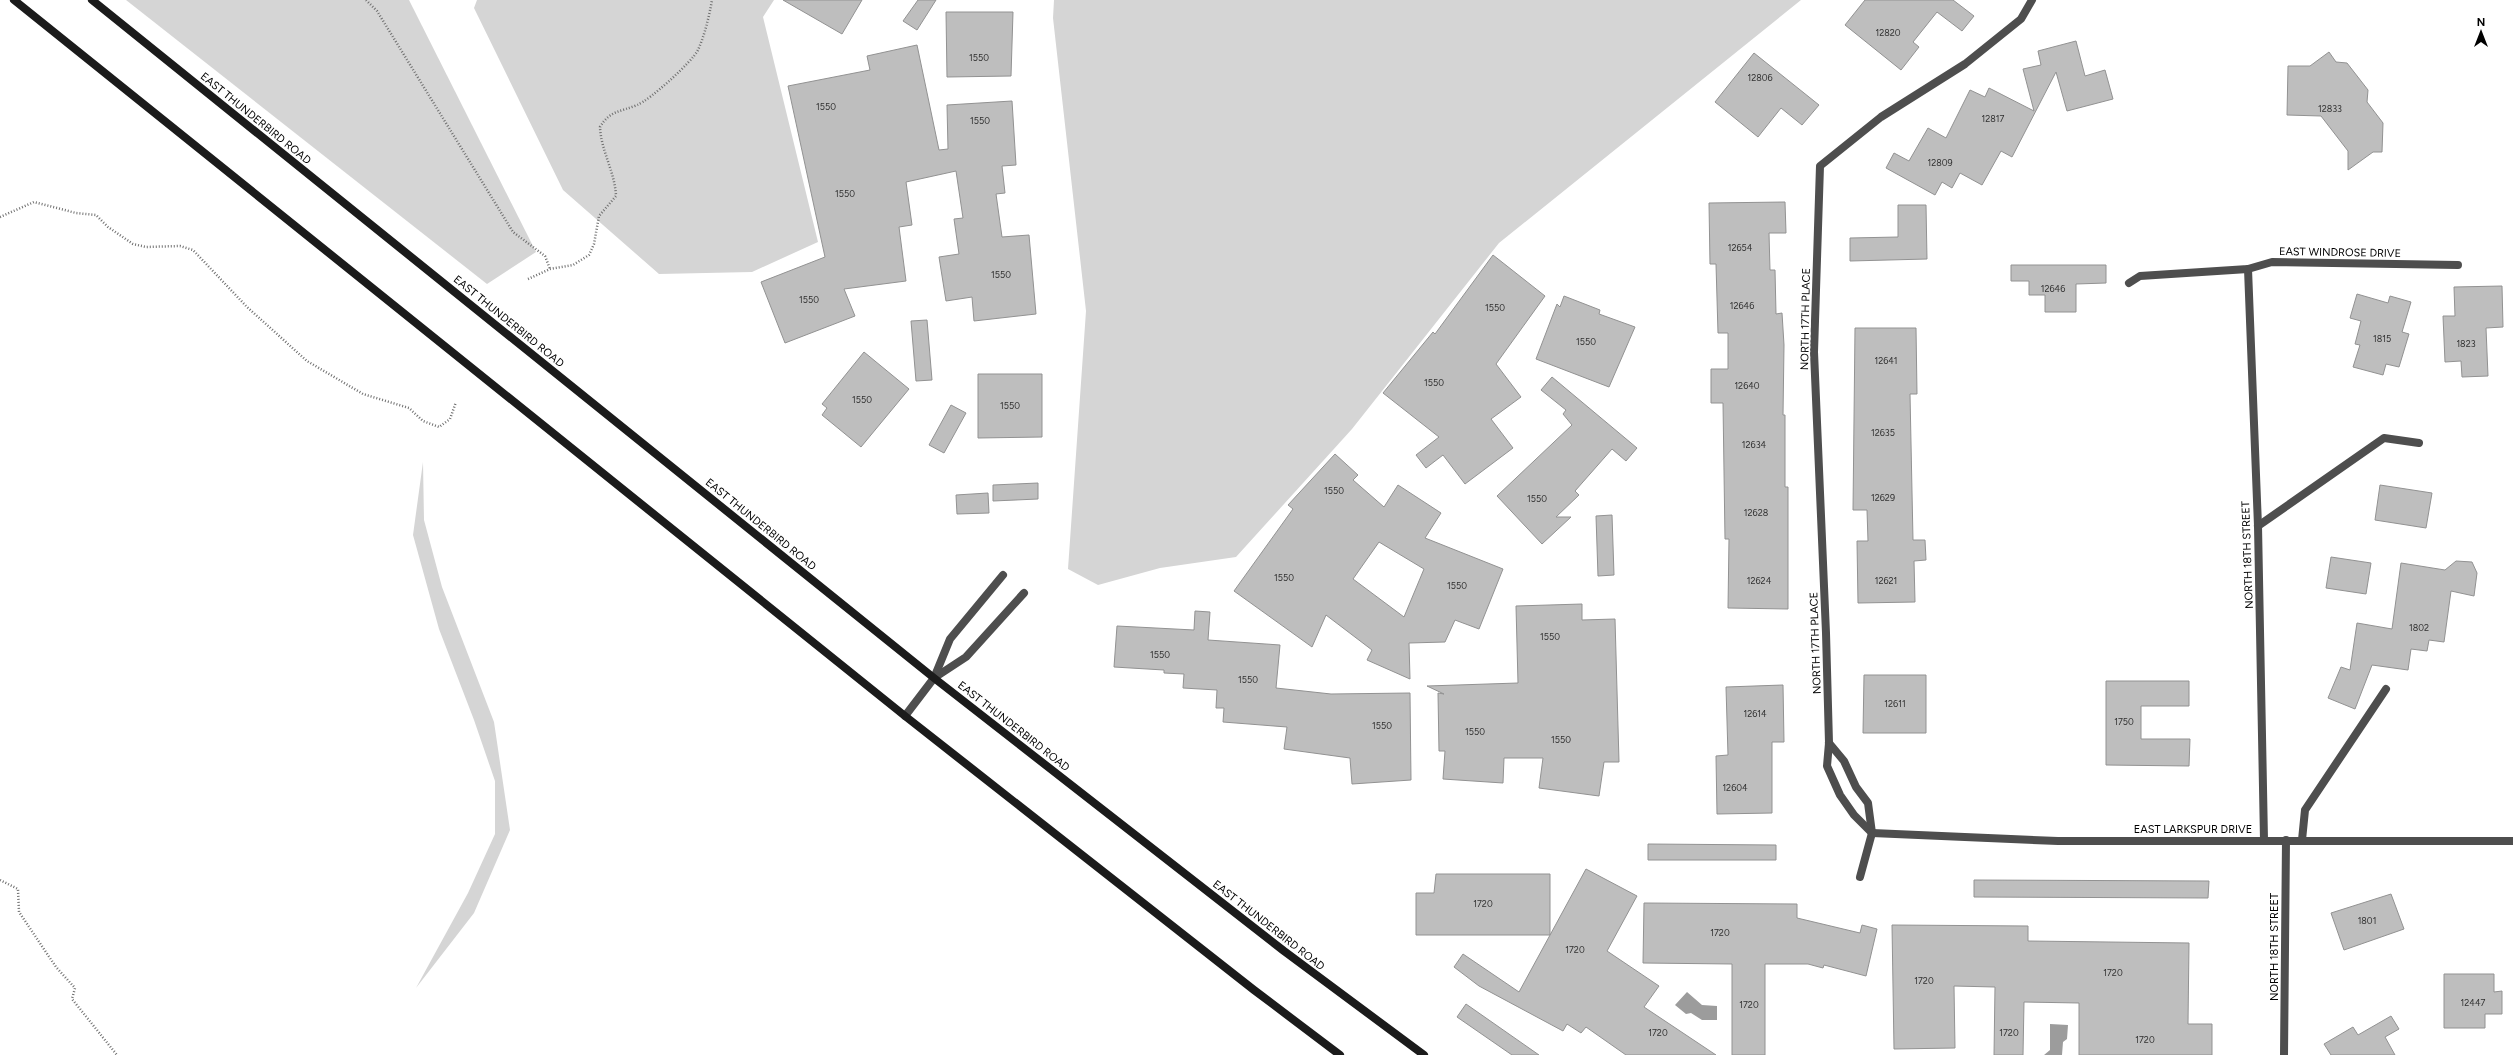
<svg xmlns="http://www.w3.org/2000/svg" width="2513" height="1055" font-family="Figtree,sans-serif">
  <rect width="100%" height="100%" fill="#fff"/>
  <!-- green -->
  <g fill="#d5d5d5">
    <polygon points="126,0 409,0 536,252 487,284"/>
    <polygon points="477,0 774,0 763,17 818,242 752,272 659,274 563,190 474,8"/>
    <polygon points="1054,0 1801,0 1499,243 1352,429 1236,557 1160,568 1098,585 1068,569 1086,311 1053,18"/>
    <polygon points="423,462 424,520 442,587 494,722 510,830 474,913 416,988 468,893 495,834 495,781 474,720 439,629 413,535"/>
  </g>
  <!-- water -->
  <g fill="#9c9c9c">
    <polygon points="1687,992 1702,1005 1717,1006 1717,1020 1702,1020 1691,1013 1686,1014 1675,1005"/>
    <polygon points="2050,1024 2068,1025 2067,1039 2063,1042 2062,1055 2044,1055 2050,1050"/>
  </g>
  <!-- building -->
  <g fill="#bebebe" stroke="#929292" fill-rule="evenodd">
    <polygon points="783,0 862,0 842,34"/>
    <polygon points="918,0 936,0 917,30 903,21"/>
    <polygon points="1865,0 1953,0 1974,16 1962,31 1937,12 1913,42 1919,47 1901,70 1845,25"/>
    <polygon points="946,12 1013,12 1011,76 947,77"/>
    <polygon points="2076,41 2085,76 2105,70 2113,99 2067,111 2056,72 2012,157 2001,151 1982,185 1960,173 1952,188 1942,182 1935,195 1886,168 1894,153 1909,161 1928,128 1946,138 1970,90 1985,97 1989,88 2034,111 2023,69 2041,65 2038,51"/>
    <polygon points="917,45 939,150 948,149 947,105 1012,101 1016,165 1002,166 1005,193 996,194 1002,237 1029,235 1036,314 974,321 972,297 946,301 939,257 959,254 954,219 963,218 956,171 906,182 912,225 899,227 906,281 844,289 855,316 785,343 761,282 825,257 788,86 870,70 867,56"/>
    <polygon points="2329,52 2336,62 2347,63 2368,90 2367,102 2383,123 2382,152 2373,152 2348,170 2348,151 2321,116 2287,115 2288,66 2310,66"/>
    <polygon points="1754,53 1819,105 1802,125 1781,108 1758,137 1715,102"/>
    <polygon points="1785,202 1786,233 1769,233 1770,270 1775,270 1776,314 1782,313 1784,345 1783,415 1785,415 1785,487 1788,487 1788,609 1728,608 1729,539 1725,539 1723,403 1711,403 1711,369 1728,369 1728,333 1718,333 1716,264 1710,264 1709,203"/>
    <polygon points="1898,205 1926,205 1927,259 1850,261 1850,238 1898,237"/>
    <polygon points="1493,255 1545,296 1496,364 1521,397 1491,419 1513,448 1465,484 1443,455 1426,468 1416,455 1439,437 1383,393 1433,332 1435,334"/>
    <polygon points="2011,265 2106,265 2106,283 2076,284 2076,312 2045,312 2045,295 2029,295 2029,281 2011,281"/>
    <polygon points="2502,286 2503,327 2486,328 2488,376 2462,377 2461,361 2445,362 2443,316 2455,316 2454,287"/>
    <polygon points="2357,294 2388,303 2390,296 2411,302 2402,332 2409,334 2399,367 2386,364 2383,375 2353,367 2360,345 2355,344 2361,321 2350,318"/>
    <polygon points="1564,296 1600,310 1599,314 1635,327 1609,387 1536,359 1557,304 1560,307"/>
    <polygon points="927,320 932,380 916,381 911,321"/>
    <polygon points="1855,328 1916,328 1917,394 1910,394 1913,540 1925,540 1926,560 1914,561 1915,602 1858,603 1857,541 1868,541 1867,510 1853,510"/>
    <polygon points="864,352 909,389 861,447 822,415 827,408 822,404"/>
    <polygon points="978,374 1042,374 1042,437 978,438"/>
    <polygon points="1552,377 1637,448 1626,461 1612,449 1575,491 1579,495 1556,517 1571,517 1542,544 1497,496 1572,425 1563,414 1566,410 1541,390"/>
    <polygon points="951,405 966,413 944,453 929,445"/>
    <path d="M1335,454l23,21 -5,5 31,27 14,-22 43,28 -16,25 78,31 -24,60 -24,-9 -10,22 -36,1 1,36 -43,-19 5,-10 -46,-35 -14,32 -78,-56 59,-82 -5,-4zM1379,542l45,27 -20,48 -51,-38z"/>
    <polygon points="1038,483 1038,499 993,501 993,485"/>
    <polygon points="2380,485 2432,493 2426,528 2375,520"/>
    <polygon points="988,493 989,513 957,514 956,495"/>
    <polygon points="1612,515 1614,575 1598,576 1596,516"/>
    <polygon points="2331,557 2371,563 2366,594 2326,588"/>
    <polygon points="2456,561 2472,562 2477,573 2474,596 2451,591 2444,642 2429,640 2427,651 2411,649 2408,670 2372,665 2355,709 2328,698 2341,667 2350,670 2357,623 2392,629 2401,563 2445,570"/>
    <polygon points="1582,604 1582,620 1615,619 1619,762 1604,762 1599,796 1539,788 1543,758 1504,758 1503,783 1443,779 1445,751 1439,751 1438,693 1444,694 1427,686 1518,683 1516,606"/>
    <polygon points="1195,611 1210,612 1208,640 1280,645 1276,688 1331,694 1410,693 1411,780 1352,784 1350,758 1284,749 1287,727 1223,722 1224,708 1216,708 1217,690 1183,688 1184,674 1164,673 1164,670 1114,667 1117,626 1194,630"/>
    <polygon points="1864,675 1926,675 1926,733 1863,733"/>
    <polygon points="2106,681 2189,681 2189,706 2141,706 2141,739 2190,739 2189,766 2106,765"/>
    <polygon points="1783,685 1784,742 1772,742 1772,813 1717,814 1716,756 1728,755 1726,687"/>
    <polygon points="1648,844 1776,845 1776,860 1648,860"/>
    <polygon points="1586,869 1637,896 1607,951 1659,986 1644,1007 1716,1055 1626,1055 1586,1027 1581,1033 1567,1024 1563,1031 1479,986 1454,967 1463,954 1519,992"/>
    <polygon points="1436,874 1550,874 1550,935 1416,935 1416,893 1434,893"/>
    <polygon points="1974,880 2209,881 2208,898 1974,897"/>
    <polygon points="2391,894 2404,929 2344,950 2331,913"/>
    <polygon points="1644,903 1797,904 1797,918 1860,933 1862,925 1877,929 1866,976 1824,965 1823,968 1808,964 1765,964 1765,1055 1732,1055 1732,964 1643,963"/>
    <polygon points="1892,925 2028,926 2028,941 2189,943 2188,1024 2212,1024 2212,1055 2079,1055 2079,1003 2024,1002 2023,1055 1994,1055 1995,987 1954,986 1955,1048 1894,1049"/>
    <polygon points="2444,974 2494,974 2494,992 2502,991 2502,1014 2485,1014 2485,1028 2444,1028"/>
    <polygon points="1466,1004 1539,1055 1512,1055 1457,1017"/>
    <polygon points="2391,1016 2399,1029 2385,1037 2395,1055 2331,1055 2324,1044 2353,1027 2358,1035"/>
  </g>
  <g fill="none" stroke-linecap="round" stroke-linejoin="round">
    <!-- path -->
    <g stroke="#707070" stroke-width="2.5" stroke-dasharray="1 2" stroke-linecap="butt">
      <polyline points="366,0 377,11 513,232 545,256 550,269"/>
      <polyline points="0,217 34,202 76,213 96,215 108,227 133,244 146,247 180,246 193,250 247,307 307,361 363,394 409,408 423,421 439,427 450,419 456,402"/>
      <path d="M528,279l22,-10 23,-4 16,-10 5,-11 5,-28 17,-20c-1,-24 -15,-45 -16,-69 10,-17 21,-15 37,-22 13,-5 55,-43 61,-55 7,-16 11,-33 14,-50"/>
      <polyline points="0,880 18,889 19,912 56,967 75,988 72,999 117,1055"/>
    </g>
    <!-- service -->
    <g stroke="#4e4e4e" stroke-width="8">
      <polyline points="2258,526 2384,438 2419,443"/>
      <polyline points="2302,840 2305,810 2386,689"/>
      <polyline points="1860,877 1872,833"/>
    </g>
    <!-- minor -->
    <g stroke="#4e4e4e" stroke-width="8">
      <polyline points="2248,269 2258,526 2264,840"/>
      <polyline points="2129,283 2140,276 2248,269 2272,262 2458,265"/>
      <polyline points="934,678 966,657 1024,593"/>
      <polyline points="905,716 934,678 950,639 1003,575"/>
      <polyline points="1829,743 1844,761 1856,787 1868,803 1872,833"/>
      <polyline points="1872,833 1854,815 1840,795 1827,766 1829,743 1826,633 1814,352 1820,166 1881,117 1965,64 2021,19 2032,0"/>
      <polyline points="1872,833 2058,841 2513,841"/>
      <polyline points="2284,1055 2286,840"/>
    </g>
    <!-- secondary -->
    <g stroke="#1b1b1b" stroke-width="8">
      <polyline points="14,0 905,716 1254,990 1340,1055"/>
      <polyline points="92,0 934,678 1284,951 1424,1055"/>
    </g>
  </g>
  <g text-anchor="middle" stroke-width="3.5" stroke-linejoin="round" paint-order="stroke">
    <!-- number labels -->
    <g font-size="9" fill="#303030">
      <text x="1888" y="36">12820</text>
      <text x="979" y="61">1550</text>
      <text x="1760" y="81">12806</text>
      <text x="826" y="110">1550</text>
      <text x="2330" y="112">12833</text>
      <text x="1993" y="122">12817</text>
      <text x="980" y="124">1550</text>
      <text x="1940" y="166">12809</text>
      <text x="845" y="197">1550</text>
      <text x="1740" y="251">12654</text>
      <text x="1001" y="278">1550</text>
      <text x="2053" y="292">12646</text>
      <text x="809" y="303">1550</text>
      <text x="1742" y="309">12646</text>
      <text x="1495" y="311">1550</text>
      <text x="2382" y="342">1815</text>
      <text x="1586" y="345">1550</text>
      <text x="2466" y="347">1823</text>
      <text x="1886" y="364">12641</text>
      <text x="1434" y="386">1550</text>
      <text x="1747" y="389">12640</text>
      <text x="862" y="403">1550</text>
      <text x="1010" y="409">1550</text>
      <text x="1883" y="436">12635</text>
      <text x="1754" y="448">12634</text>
      <text x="1334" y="494">1550</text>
      <text x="1883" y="501">12629</text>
      <text x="1537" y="502">1550</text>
      <text x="1756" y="516">12628</text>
      <text x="1284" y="581">1550</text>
      <text x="1759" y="584">12624</text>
      <text x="1886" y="584">12621</text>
      <text x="1457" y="589">1550</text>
      <text x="2419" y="631">1802</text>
      <text x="1550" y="640">1550</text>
      <text x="1160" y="658">1550</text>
      <text x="1248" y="683">1550</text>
      <text x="1895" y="707">12611</text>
      <text x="1755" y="717">12614</text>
      <text x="2124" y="725">1750</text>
      <text x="1382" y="729">1550</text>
      <text x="1475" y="735">1550</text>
      <text x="1561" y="743">1550</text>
      <text x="1735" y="791">12604</text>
      <text x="1483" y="907">1720</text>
      <text x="2367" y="924">1801</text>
      <text x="1720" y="936">1720</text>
      <text x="1575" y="953">1720</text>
      <text x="2113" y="976">1720</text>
      <text x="1924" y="984">1720</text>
      <text x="2473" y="1006">12447</text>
      <text x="1749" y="1008">1720</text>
      <text x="1658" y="1036">1720</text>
      <text x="2009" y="1036">1720</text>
      <text x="2145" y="1043">1720</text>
    </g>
    <!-- street labels -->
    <g font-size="11" fill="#000" stroke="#fff">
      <text transform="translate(256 118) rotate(39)" y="4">EAST THUNDERBIRD ROAD</text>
      <text transform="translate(2340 252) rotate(1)" y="4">EAST WINDROSE DRIVE</text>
      <text transform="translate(1805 319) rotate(-89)" y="4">NORTH 17TH PLACE</text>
      <text transform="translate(509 321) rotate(39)" y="4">EAST THUNDERBIRD ROAD</text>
      <text transform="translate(761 524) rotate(39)" y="4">EAST THUNDERBIRD ROAD</text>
      <text transform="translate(2247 555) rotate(-92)" y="4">NORTH 18TH STREET</text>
      <text transform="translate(1815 643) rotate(-92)" y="4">NORTH 17TH PLACE</text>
      <text transform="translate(1014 726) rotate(38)" y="4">EAST THUNDERBIRD ROAD</text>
      <text x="2193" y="833">EAST LARKSPUR DRIVE</text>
      <text transform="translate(1269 925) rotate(38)" y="4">EAST THUNDERBIRD ROAD</text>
      <text transform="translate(2274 947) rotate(-90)" y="4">NORTH 18TH STREET</text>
    </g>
  </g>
  <!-- north arrow -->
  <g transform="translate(2481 32)" stroke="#ffffff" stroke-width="3" paint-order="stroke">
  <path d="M0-3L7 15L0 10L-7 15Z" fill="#000000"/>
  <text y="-6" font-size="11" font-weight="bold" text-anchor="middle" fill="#000000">N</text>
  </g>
</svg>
